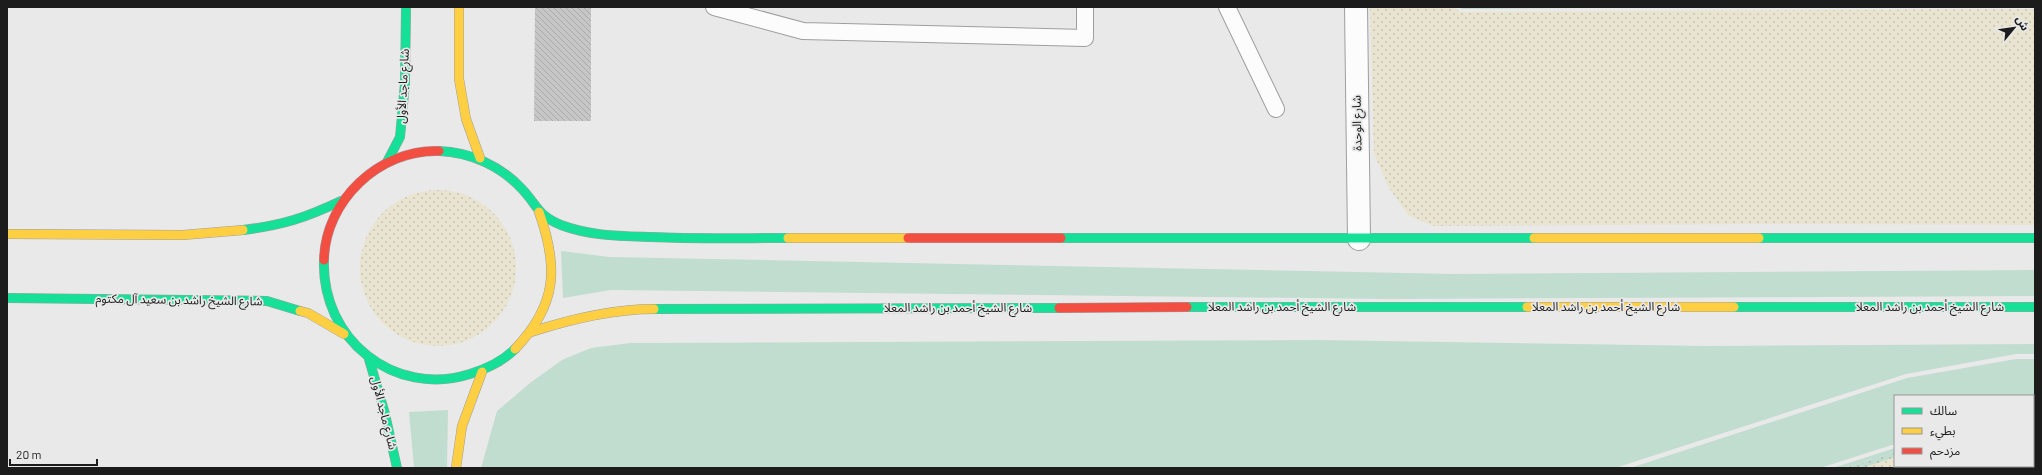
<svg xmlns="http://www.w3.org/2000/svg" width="2042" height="475" font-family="Barlow,'Noto Sans Arabic',sans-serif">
  <defs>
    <pattern id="grass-dots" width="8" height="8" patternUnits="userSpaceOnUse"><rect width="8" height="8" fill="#c1ddcf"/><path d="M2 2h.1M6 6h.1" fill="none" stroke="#a5bdb1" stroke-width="1.8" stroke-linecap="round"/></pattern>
    <pattern id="sand-dots" width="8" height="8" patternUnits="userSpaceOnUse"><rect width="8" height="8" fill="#e9e4d0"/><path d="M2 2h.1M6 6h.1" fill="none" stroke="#c7c3b2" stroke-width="1.8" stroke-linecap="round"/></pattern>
    <pattern id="building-back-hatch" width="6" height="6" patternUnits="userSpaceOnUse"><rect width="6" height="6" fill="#c7c6c7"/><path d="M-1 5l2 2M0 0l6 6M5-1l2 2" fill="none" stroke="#aaa"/></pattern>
  </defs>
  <rect width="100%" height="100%" fill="#e9e9ea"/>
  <!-- grass -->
  <polygon fill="url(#grass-dots)" points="2033,425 2035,425 2035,468 1844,468 1895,452 1895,466 2033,466"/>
  <!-- sand -->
  <g fill="url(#sand-dots)">
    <polygon points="1370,7 1454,7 1460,12 2035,9 2035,225 1785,224 1434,226 1409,216 1389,188 1374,154"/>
    <circle cx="438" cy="268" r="78"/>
    <polygon points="2033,430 2035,430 2035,468 1862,468 1895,457 1895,466 2033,466"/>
  </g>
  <!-- park -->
  <g fill="#c1ddcf">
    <polygon points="1460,7 1712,7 1462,9"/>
    <polygon points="561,251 610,257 1453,274 2035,270 2035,296 1389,299 611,290 563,298"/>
    <polygon points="1319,340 1706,346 2035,344 2035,354 2016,354 1906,374 1615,468 481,468 497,411 530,383 562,360 591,348 631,343"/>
    <polygon points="2016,359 2035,359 2035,417 2033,417 2033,396 1895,396 1895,444 1820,468 1630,468 1907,378"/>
    <polygon points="448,410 447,468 414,468 409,412"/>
    <polygon points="1895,448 1895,452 1844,468 1833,468"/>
  </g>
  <!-- building -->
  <polygon fill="url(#building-back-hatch)" points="535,7 591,7 591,121 534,121"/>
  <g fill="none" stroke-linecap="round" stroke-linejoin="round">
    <!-- lane casing -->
    <g stroke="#9e9e9f" stroke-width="18">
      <g id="lane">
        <polyline points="714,7 803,31 1085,38 1085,7"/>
        <polyline points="1227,7 1276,109"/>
      </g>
    </g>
    <!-- street casing -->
    <g stroke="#9e9e9f" stroke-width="24">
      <polyline id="street" points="1356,7 1359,239"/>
    </g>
    <!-- fast casing -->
    <g stroke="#9e9e9f" stroke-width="10">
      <g id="fast">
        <path d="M439,151c31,1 62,15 83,38 16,17 15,26 39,36 29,11 59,11 90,12 45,2 91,1 137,1"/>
        <polyline points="387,162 400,137 405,83 406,7"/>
        <path d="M243,230c40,-5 62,-12 98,-29"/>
        <polyline points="1061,238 1534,238"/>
        <polyline points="1759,238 2035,238"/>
        <path d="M324,260c-3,79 70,138 146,114 16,-5 33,-13 45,-25"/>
        <polyline points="7,298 267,301 300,311"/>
        <polyline points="1187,307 1527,307"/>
        <polyline points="1734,307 2035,307"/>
        <polyline points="654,309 1059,308"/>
        <polyline points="369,359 385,414 397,468"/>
      </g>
    </g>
    <!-- slow casing -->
    <g stroke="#9e9e9f" stroke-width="10">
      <g id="slow">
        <polyline points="459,7 459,79 466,119 480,158"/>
        <polyline points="7,234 183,235 243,230"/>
        <polyline points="788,238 908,238"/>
        <polyline points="1534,238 1759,238"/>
        <polyline points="1527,307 1734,307"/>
        <polyline points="300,311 308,313 344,334"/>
        <path d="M531,332c40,-13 81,-23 123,-23"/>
        <path d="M515,349c42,-44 44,-81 24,-137"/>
        <polyline points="456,468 462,426 482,372"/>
      </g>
    </g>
    <!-- jam casing -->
    <g stroke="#9e9e9f" stroke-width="10">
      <g id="jam">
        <polyline points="908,238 1061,238"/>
        <path d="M324,260c1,-59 55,-111 115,-109"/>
        <polyline points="1059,308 1187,307"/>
      </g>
    </g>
    <!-- lane -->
    <use href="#lane" stroke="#fcfcfc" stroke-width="16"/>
    <!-- street -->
    <use href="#street" stroke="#fcfcfc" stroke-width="22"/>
    <!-- fast -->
    <use href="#fast" stroke="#16e098" stroke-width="9"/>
    <!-- slow -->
    <use href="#slow" stroke="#ffcf43" stroke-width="9"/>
    <!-- jam -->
    <use href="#jam" stroke="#f24e42" stroke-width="9"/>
  </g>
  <g text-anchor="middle" stroke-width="3.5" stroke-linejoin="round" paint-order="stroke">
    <!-- street labels -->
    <g font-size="12" fill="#1c1c1c" stroke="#e9e9ea">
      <text transform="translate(403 86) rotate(-87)" y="4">شارع ماجد الأول</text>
      <text transform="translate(1357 123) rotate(-91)" y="4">شارع الوحدة</text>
      <text transform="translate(179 300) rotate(1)" y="4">شارع الشيخ راشد بن سعيد آل مكتوم</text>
      <text x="1282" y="311">شارع الشيخ أحمد بن راشد المعلا</text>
      <text x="1606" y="311">شارع الشيخ أحمد بن راشد المعلا</text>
      <text x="1930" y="311">شارع الشيخ أحمد بن راشد المعلا</text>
      <text x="958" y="312">شارع الشيخ أحمد بن راشد المعلا</text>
      <text transform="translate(384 413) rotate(76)" y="4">شارع ماجد الأول</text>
    </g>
  </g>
  <!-- border -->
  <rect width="2042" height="475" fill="none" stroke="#1c1c1c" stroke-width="16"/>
  <!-- legend -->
  <rect x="1894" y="395" width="140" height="72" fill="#e9e9ea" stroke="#979798"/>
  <rect x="1902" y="408" width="20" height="6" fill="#16e098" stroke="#979798"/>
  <text x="1930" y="415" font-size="12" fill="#1c1c1c">سالك</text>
  <rect x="1902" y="428" width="20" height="6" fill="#ffcf43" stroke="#979798"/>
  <text x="1930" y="435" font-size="12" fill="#1c1c1c">بطيء</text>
  <rect x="1902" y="448" width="20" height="6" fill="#f24e42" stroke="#979798"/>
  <text x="1930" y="455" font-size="12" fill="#1c1c1c">مزدحم</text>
  <!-- north arrow -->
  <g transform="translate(2014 28) rotate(61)" stroke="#e9e9ea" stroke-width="3" paint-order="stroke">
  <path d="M0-3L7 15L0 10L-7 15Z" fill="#1c1c1c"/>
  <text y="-6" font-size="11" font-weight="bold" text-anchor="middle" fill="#1c1c1c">ش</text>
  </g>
  <!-- scale -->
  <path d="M10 459v6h87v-6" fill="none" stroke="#1c1c1c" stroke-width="2"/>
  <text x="16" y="459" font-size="12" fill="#1c1c1c" stroke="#e9e9ea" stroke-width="3" paint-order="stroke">20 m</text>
</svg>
